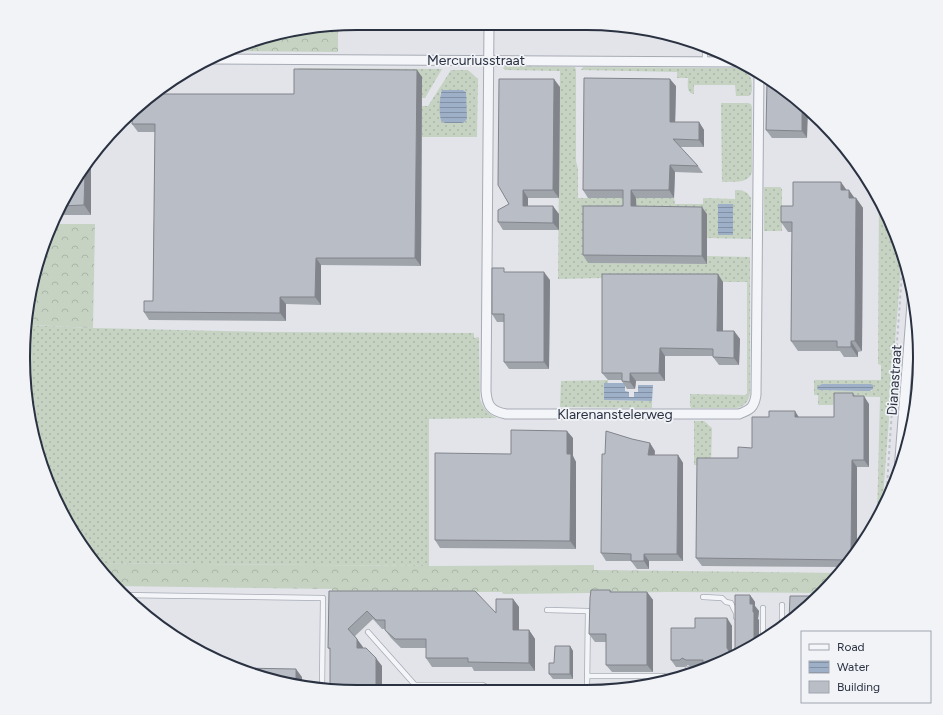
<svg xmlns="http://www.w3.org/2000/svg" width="943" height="715" font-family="Figtree,sans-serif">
  <defs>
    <pattern id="grass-dots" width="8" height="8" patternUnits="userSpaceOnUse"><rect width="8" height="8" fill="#c6d3c3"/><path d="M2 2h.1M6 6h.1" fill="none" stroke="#aab6a9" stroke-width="1.8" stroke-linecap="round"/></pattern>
    <pattern id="forest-crowns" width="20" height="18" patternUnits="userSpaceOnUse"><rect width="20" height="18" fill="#c6d3c3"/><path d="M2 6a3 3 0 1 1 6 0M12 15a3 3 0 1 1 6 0" fill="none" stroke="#aab6a9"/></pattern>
    <pattern id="water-rules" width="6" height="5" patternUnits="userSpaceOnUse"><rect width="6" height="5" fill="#9eb0c8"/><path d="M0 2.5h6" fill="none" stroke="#8190a4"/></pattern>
  </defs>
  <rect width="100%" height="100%" fill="#e2e4ea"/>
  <!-- grass -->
  <g fill="url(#grass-dots)" fill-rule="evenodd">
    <path d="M506,66l69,1 1,3v91l2,8v29h50l-40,65 119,1v-8l43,1v137c-2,8 -6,13 -14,14h-45l-1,-2v-12l55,1 2,-1v-112h-140l-3,-4 -46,1 2,-208 -55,-1 -2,-2z"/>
    <path d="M583,67l156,1c10,3 13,9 13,19 0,4 0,6 -3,9h-13l-1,-11h-41v9c-8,-1 -6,-10 -6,-16h-11v-6l-96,-2z"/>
    <polygon points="299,68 442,69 425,98 422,98 422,77 299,76"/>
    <path d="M451,70h17l10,9 -1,58h-55v-31h6zM442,90h21l3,2v28l-21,3 -5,-4v-25z"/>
    <path d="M721,103h27l3,1 1,3v65c-4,13 -19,9 -30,10z"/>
    <polygon points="764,187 780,187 782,189 782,231 764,231"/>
    <path d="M735,190c8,0 12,1 16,8v41l-44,-1v-24h-70l-1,-16h38l1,6h28v-6l32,1z"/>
    <path d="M879,200l15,29 8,24 -20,256 -5,10 3,-122 -46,-1 -1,9h-15v-10h-4v-15h67v-15l-3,-1zM822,384h49l1,7h-13l-40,-1z"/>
    <polygon points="916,320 920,357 914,423 906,449"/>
    <path d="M27,325l66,3 172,4 209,1v5l5,-1v3l1,59c3,9 8,15 17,19l-68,1v147l-334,-3 -16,-19 -38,-79 -17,-85z"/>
    <polygon points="608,380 608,383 605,383 604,400 652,401 652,408 560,407 561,381"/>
    <polygon points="694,421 704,421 712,428 711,465 694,465"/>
  </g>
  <!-- forest -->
  <g fill="url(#forest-crowns)">
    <polygon points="329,27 338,27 338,52 230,51 271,34"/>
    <polygon points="53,224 95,224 93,328 31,325 32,284"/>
    <polygon points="95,563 428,566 594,565 594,570 839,573 823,593 670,592 503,594 502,592 332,592 332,589 114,586"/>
  </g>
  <!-- water -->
  <g fill="url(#water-rules)">
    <path d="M442,90h21l3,2 1,26c-1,3 -2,4 -5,5h-17l-4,-2c-2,-6 -2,-25 1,-31z"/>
    <rect x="718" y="204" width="15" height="31"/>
    <polygon points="604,383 625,383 625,391 629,392 629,397 634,397 634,392 638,392 638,385 653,385 652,401 604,400"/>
    <polygon points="822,384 871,384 873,385 873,389 870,391 859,391 819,390 817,389 818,386"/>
  </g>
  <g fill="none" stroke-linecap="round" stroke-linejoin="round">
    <!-- service casing -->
    <g stroke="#a7abb4" stroke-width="6">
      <g id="service">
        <polyline points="705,61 705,47"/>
        <polyline points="122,595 323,598 322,689"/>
        <polyline points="703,597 722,598 726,602 731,603 736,613 736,617"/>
        <polyline points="547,610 588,611 587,689"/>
        <polyline points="782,627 782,605"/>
        <polyline points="368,632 415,685 483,685 489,689"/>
        <polyline points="763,640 763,608"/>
        <polyline points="688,669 688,673"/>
        <polyline points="587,676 664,676"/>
      </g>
    </g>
    <!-- minor casing -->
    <g stroke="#a7abb4" stroke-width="11">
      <g id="minor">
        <path d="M489,23l-3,368c1,15 5,20 20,23h233c11,-4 15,-6 17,-19l3,-322"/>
        <polyline points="212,59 740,62"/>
        <polyline points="899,471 913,290"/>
      </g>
    </g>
    <!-- path -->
    <polyline stroke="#bfc2c8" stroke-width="2" stroke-dasharray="3 3" stroke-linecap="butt" points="886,502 890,439 903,259"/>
    <!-- service -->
    <use href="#service" stroke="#f4f5f8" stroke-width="4.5"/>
    <!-- minor -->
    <use href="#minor" stroke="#f4f5f8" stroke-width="9"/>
  </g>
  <!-- wall -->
  <g fill="#9fa3aa">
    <polygon points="417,70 422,77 421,266 321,265 321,305 286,304 286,321 149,320 144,312 153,301 155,132 138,132 132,124 294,94"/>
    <polygon points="771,81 807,138 772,138 766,130"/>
    <polygon points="676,86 675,122 699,122 704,130 704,147 680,147 698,166 703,173 675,172 674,198 636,198 636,206 707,214 707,264 588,263 583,255 623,206 623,198 588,198 583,190"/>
    <polygon points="560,87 559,198 528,198 528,206 559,214 559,230 503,230 498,222 509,204"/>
    <polygon points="91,162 91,215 56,215 58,209"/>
    <polygon points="846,190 854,198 856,198 863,208 862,351 858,352 858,357 844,357 840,351 798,351 791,341 792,232 788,232 781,222 793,206"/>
    <polygon points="507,272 550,280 549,369 509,369 504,362 504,322 497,322 492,314"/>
    <polygon points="723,282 723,331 734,331 740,339 739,365 719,365 713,357 713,356 665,356 665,381 636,381 635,389 627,389 622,381 622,380 608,380 602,373"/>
    <polygon points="853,393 855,396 869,404 869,467 857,467 857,552 844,567 702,566 696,558 738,458 752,448 834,417"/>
    <polygon points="573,438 573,456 576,462 576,549 440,548 435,540 511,454"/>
    <polygon points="655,451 655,455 678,455 683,463 683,561 649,561 649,569 637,569 631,561 606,561 601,553"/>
    <polygon points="610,590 612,592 647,592 653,600 653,672 612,672 606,665 606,642 595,642 589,634"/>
    <polygon points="329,591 496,613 513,599 519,607 519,630 529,630 535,639 535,671 474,671 472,667 432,667 426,658 426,648 401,648 391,638 385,630 385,629 382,629 373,619 355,636 363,648 382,666 330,650 328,648"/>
    <polygon points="750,595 755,602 755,606 759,611 758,619 759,620 759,642 713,667 705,669 704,667 691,667 688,665 685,667 676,667 671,660 695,628 727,618 732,626 732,651 735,648"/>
    <polygon points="570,646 573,651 573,679 553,679 549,674 554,663"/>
  </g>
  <!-- shaded-wall -->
  <g fill="#82848b">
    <polygon points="417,70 422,77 421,266 415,258"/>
    <polygon points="554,79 560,87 559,198 553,190"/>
    <polygon points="670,79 676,86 675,129 670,122"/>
    <polygon points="802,106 808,112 807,138 802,131"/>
    <polygon points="699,122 704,130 704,147 699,140"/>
    <polygon points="91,162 91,215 84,205 85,172"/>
    <polygon points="670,165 675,172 674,198 669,190"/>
    <polygon points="841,182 848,192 841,190"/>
    <polygon points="523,190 528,198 528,213 523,206"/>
    <polygon points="631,190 636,198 637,214 631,206"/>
    <polygon points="849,190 856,200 849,198"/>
    <polygon points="856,198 863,208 862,351 855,341"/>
    <polygon points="553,206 559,214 559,230 553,223"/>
    <polygon points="702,207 707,214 707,264 702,256"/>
    <polygon points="316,258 321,265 321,305 315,297"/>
    <polygon points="544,272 550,280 549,369 544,362"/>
    <polygon points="718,274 723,282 723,339 717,331"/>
    <polygon points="280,297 286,304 286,321 280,313"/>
    <polygon points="734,331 740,339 739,365 734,358"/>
    <polygon points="851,341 858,352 858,357 851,347"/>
    <polygon points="660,348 665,356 665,381 659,373"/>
    <polygon points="630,373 636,381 635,389 630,382"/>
    <polygon points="864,396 869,404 869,467 864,460"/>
    <polygon points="795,411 800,419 795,417"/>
    <polygon points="567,431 573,438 573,456 576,462 576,549 570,541 567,454"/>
    <polygon points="650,443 655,451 653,462 648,455"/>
    <polygon points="678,455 683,463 683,561 677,554"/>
    <polygon points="852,460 857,467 857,552 851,558"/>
    <polygon points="644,554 649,561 649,569 644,561"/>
    <polygon points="647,592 653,600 653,672 647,665"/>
    <polygon points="750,595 755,602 755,606 759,611 758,619 759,620 759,642 754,645 750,604"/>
    <polygon points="513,599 519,607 519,639 513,630"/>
    <polygon points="727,618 732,626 732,655 727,648"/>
    <polygon points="529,630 535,639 535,671 529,663"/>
    <polygon points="357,639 363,647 363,656 357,648"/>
    <polygon points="570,646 573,651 573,679 570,674"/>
    <polygon points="376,658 382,666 382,689 376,689"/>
    <polygon points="296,669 302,677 302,686 296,685"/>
  </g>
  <!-- building -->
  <g fill="#b9bdc6" stroke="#82848b">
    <polygon points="294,69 417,70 415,258 316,258 315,297 280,297 280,313 144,312 144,301 153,301 155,124 132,124 133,112 157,94 294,94"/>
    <polygon points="584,78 670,79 670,122 699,122 699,140 673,139 698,166 670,165 669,190 631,190 631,206 702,207 702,256 583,255 583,206 623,206 623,190 583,190"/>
    <polygon points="499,79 554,79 553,190 523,190 523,206 553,206 553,223 498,222 498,210 509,204 498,185"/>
    <polygon points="767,81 771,81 789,92 802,106 802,131 766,130"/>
    <polygon points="85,172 84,205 60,206"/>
    <polygon points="793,182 841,182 841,190 849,190 849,198 856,198 855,341 851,341 851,347 837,347 837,341 791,341 792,222 781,222 781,206 793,206"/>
    <polygon points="492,268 504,268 504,272 544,272 544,362 504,362 504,314 492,314"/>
    <polygon points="602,274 718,274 717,331 734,331 734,358 713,357 713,349 660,348 659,373 630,373 630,382 622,381 622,373 602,373"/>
    <polygon points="834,393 853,393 853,396 864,396 864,460 852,460 851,558 850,560 696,558 697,458 738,458 738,447 752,448 752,417 769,417 769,411 795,411 795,417 834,417"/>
    <polygon points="511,430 567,431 567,454 571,454 570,541 435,540 435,453 511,454"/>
    <polygon points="606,431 632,439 650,443 648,455 678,455 677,554 644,554 644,561 631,561 631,554 601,553 602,454 605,454"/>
    <polygon points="591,590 610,590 610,592 647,592 647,665 606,665 606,634 589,634 590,598"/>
    <polygon points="329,591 475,591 496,613 496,599 513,599 513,630 529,630 529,663 468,662 468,658 426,658 426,639 395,639 385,630 385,620 376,620 367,611 348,629 357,639 357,648 366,648 376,658 376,689 330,689 330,648 328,648"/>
    <polygon points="735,595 750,595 750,604 753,604 753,612 754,612 754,645 715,666 703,665 703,660 686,660 682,658 680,660 671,660 671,628 695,628 695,618 727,618 727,648 729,651 732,651 735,648"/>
    <polygon points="790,596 819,596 789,621"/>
    <polygon points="555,646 570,646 570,674 549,674 549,663 554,663"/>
    <polygon points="238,668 296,669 296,685 250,674"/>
  </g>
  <g text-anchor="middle" stroke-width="3.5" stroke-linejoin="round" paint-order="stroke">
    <!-- street labels -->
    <g font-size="14" fill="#2a3141" stroke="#f1f3f7">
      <text x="476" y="65">Mercuriusstraat</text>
      <text transform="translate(894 380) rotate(-86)" y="5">Dianastraat</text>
      <text x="615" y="419">Klarenanstelerweg</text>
    </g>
  </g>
  <!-- crop -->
  <path d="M0 0H943V715H0ZM357 30H586A327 327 0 0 1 913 357V358A327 327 0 0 1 586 685H357A327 327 0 0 1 30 358V357A327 327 0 0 1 357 30Z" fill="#f1f3f7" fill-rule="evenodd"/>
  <path fill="none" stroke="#2a3141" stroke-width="2" d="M357 30H586A327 327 0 0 1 913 357V358A327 327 0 0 1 586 685H357A327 327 0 0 1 30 358V357A327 327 0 0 1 357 30Z"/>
  <!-- legend -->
  <rect x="801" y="631" width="130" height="72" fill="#f1f3f7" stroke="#a1a5ae"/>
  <rect x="809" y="644" width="20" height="6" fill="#f4f5f8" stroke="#a1a5ae"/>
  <text x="837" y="651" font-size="12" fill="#2a3141">Road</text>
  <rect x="809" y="661" width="20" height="12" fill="url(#water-rules)" stroke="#a1a5ae"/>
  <text x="837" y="671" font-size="12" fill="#2a3141">Water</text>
  <rect x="809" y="681" width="20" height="12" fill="#b9bdc6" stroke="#a1a5ae"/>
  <text x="837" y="691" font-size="12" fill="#2a3141">Building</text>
</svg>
